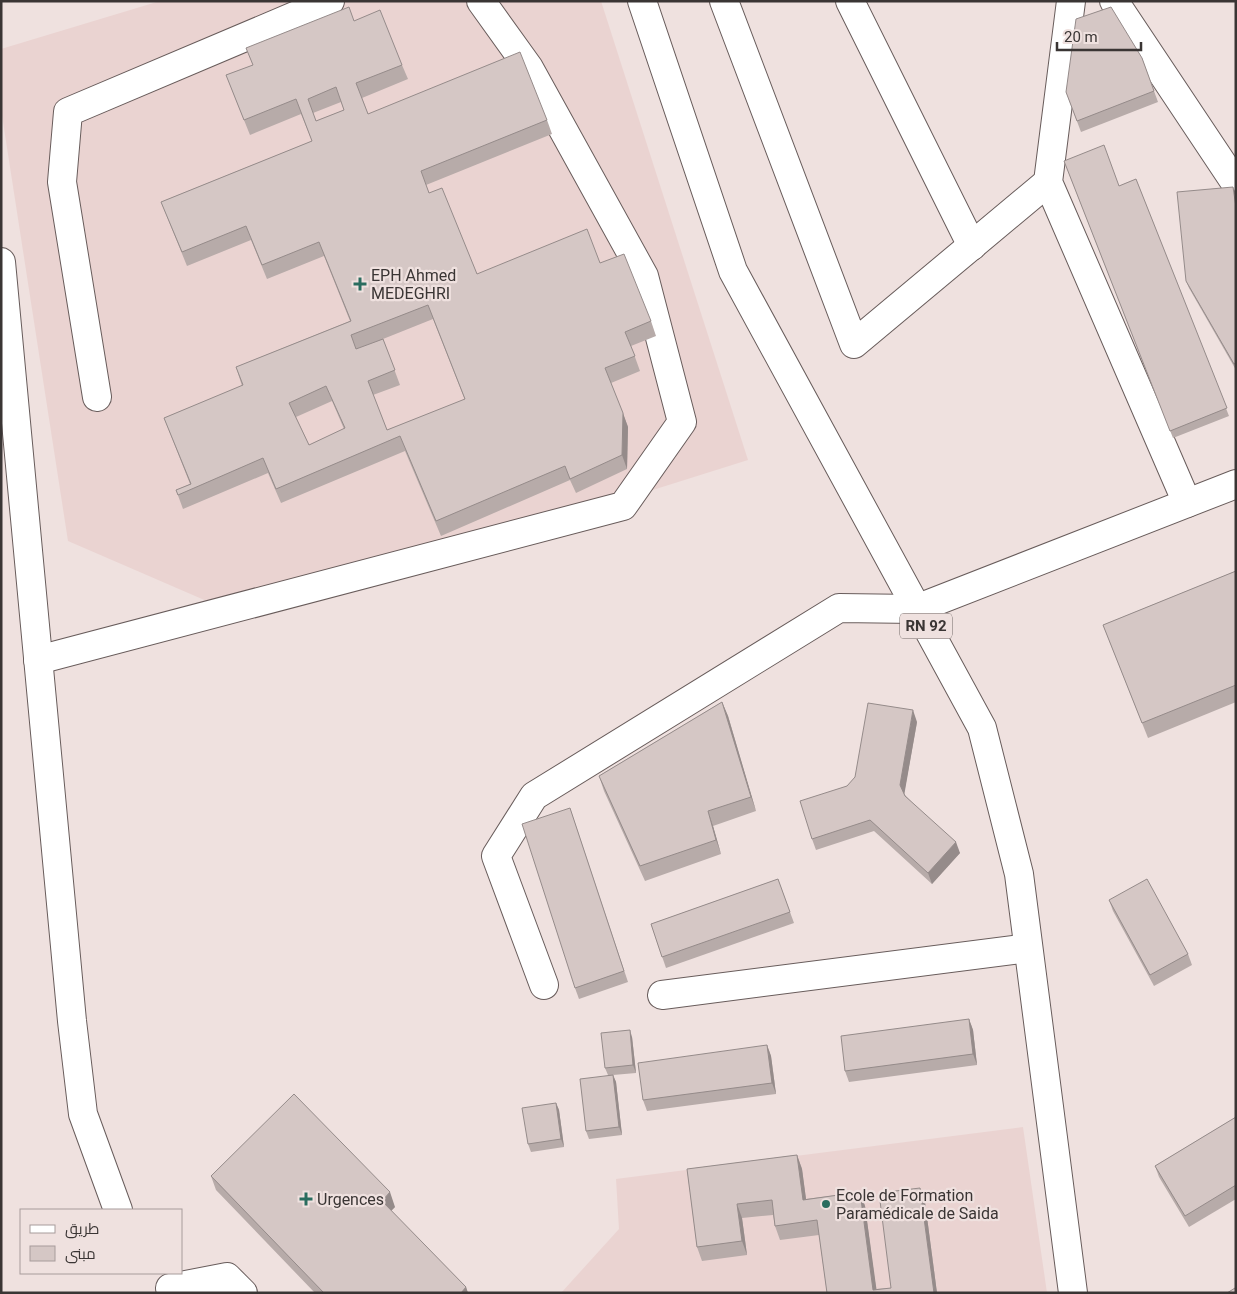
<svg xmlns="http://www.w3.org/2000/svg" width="1237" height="1294" font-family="Roboto,Cairo,sans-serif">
  <rect width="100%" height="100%" fill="#efe1df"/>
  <!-- built -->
  <g fill="#ead3d1">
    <polygon points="160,1 601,1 748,460 246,618 68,541 1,109 1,49"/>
    <polygon points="1023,1127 1047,1293 561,1293 619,1229 616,1179"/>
  </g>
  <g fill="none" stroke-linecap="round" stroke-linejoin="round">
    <!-- minor casing -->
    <g stroke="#685c5b" stroke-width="30">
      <g id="minor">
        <polyline points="724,1 854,344 1048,182"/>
        <polyline points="850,1 972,246"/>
        <polyline points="1071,1 1048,182 1187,503"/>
        <polyline points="1114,1 1236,184"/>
        <polyline points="1,262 72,1021 83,1114 118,1210"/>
        <polyline points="97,397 62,182 68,112 330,1"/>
        <polyline points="38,660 623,506 682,422 644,276 529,68 481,1"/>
        <polyline points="544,985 496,856 534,796 839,608 916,609 1236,484"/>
        <polyline points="662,995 1028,948"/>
        <polyline points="170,1288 227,1277 243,1293"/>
      </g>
    </g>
    <!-- major casing -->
    <g stroke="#685c5b" stroke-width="30">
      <polyline id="major" points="642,1 733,271 982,728 1019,874 1073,1293"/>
    </g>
    <!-- minor -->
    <use href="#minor" stroke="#fff" stroke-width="28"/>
    <!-- major -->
    <use href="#major" stroke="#fff" stroke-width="28"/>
  </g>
  <!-- wall -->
  <g fill="#b7aba9" fill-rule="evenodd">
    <path d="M354,21l48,44 6,14 -46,19 6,16 179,6 5,14 -126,51 3,8 48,81 123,-11 51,58 5,15 -25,10 9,25 -29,12 17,44 -1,42 -51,24 -6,-13 -129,56 -36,-85 -124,52 -13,-30 -85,36 -7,-19 14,-6 -26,-66 78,-32 -6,-19 114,-46 -26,-65 -57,23 -16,-39 -64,26 -26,-64 151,-61 -11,-27 -51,21 -24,-60 27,-10 -7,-17zM341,102l3,8 -28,11 -3,-8zM433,319l32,81 -78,30 -14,-35 27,-10 -17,-46zM332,401l12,28 -35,16 -13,-28z"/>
    <polygon points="1142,58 1158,102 1081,132 1066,92"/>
    <polygon points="1064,161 1119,186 1136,179 1229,416 1173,438"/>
    <polygon points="1236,193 1236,370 1189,288 1186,281"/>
    <polygon points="1236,571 1236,702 1148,738 1103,625"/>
    <polygon points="722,702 728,716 756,811 713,826 721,854 645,881 604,791 599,776"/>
    <polygon points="917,722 904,794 960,853 932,884 874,831 816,850 812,839 847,786"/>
    <polygon points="570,808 628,982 579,999 575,988"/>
    <polygon points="778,879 794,923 666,968 651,924"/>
    <polygon points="1109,900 1188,954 1192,965 1154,986 1113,911"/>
    <polygon points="969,1019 973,1030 977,1065 849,1082 845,1071"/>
    <polygon points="632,1037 636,1073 613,1075 616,1082 622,1135 589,1139 586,1131 608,1075 605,1068"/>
    <polygon points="767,1045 771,1056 776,1094 647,1111 643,1100"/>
    <polygon points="556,1103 559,1110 564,1147 531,1152 528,1144"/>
    <polygon points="1236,1117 1236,1199 1189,1227 1159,1177 1155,1166"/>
    <polygon points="797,1155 802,1169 806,1199 860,1192 865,1206 876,1289 891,1288 920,1188 925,1202 937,1293 827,1293 819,1235 780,1240 775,1226 773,1215 742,1218 747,1255 702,1261 697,1247 687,1169"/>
    <polygon points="211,1176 395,1207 391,1211 466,1287 468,1293 315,1293 216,1190"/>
  </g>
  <!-- shaded-wall -->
  <g fill="#958b8a">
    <polygon points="1233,187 1236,193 1236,207"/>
    <polygon points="623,413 628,427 627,469 622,455"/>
    <polygon points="722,702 728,716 756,811 751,797"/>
    <polygon points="913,710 917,722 904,796 900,785"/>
    <polygon points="708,811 713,826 721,854 716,840"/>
    <polygon points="956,842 960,853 932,884 928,873"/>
    <polygon points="969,1019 973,1030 977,1065 973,1054"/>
    <polygon points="630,1030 632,1037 636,1073 633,1065"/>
    <polygon points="767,1045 771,1056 776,1094 772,1083"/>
    <polygon points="613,1075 616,1082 622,1135 619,1127"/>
    <polygon points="556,1103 559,1110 564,1147 561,1139"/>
    <polygon points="797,1155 802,1169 808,1214 803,1200"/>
    <polygon points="920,1188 925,1202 937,1293 934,1293"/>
    <polygon points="390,1192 395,1207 387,1215 382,1201"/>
    <polygon points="860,1192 865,1206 877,1293 873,1290"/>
    <polygon points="737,1204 742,1218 747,1255 742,1241"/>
    <polygon points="466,1287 468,1293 461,1293"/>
  </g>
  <!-- building -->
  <g fill="#d5c7c5" stroke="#958b8a" fill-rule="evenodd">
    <path d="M349,7l5,14 26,-11 22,55 -46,18 12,31 152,-62 27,68 -126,51 8,22 13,-5 35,86 110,-45 13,34 24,-9 27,67 -26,11 10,24 -30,12 18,45 -1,42 -52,24 -5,-13 -129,55 -36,-85 -124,53 -13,-31 -85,37 -2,-5 15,-6 -27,-66 79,-33 -7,-18 115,-46 -32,-79 -57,23 -16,-39 -64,26 -21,-50 151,-61 -16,-42 -52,21 -18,-45 27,-10 -7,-17zM336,87l8,23 -28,11 -8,-22zM428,305l37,94 -78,31 -19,-49 27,-11 -12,-31 -27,10 -5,-14zM326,386l19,42 -36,17 -20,-42z"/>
    <polygon points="1111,7 1142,58 1154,91 1077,121 1066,92 1076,19"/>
    <polygon points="1104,145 1119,186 1136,179 1227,408 1170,431 1064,161"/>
    <polygon points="1233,187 1236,207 1236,363 1234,364 1186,281 1177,192"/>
    <polygon points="1236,571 1236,685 1142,723 1103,625"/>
    <polygon points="722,702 751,797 708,811 716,840 640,866 599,776"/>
    <polygon points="868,703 913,710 900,785 905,796 956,842 928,873 870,820 812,839 800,801 847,786 855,777"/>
    <polygon points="570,808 624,971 575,988 522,824"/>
    <polygon points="778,879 790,912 662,957 651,924"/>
    <polygon points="1147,879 1188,954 1150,975 1109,900"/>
    <polygon points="969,1019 973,1054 845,1071 841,1036"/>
    <polygon points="630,1030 633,1065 605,1068 601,1033"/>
    <polygon points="767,1045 772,1083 643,1100 638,1063"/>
    <polygon points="613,1075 619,1127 586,1131 580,1079"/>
    <polygon points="294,1094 390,1192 382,1201 466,1287 461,1293 324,1293 211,1176"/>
    <polygon points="556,1103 561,1139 528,1144 522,1108"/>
    <polygon points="1236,1117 1236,1185 1185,1216 1155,1166"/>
    <polygon points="797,1155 803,1200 860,1192 873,1290 891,1288 879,1193 920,1188 934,1293 827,1293 817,1220 775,1226 772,1200 737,1204 742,1241 697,1247 687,1169"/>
    <polygon points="1235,1288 1236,1293 1227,1293"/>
  </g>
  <!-- markers -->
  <g fill="#2a6d5f" stroke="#efe1df" stroke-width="2">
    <path d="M357.5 276.5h5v5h5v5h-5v5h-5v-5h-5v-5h5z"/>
    <path d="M303.5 1191.5h5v5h5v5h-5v5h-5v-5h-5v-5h5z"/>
    <circle cx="826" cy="1204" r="5"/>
  </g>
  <g text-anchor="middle" stroke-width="4.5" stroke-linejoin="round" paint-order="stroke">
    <!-- shield labels -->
    <rect fill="#efe1df" stroke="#706967" stroke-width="1" x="900" y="613.5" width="52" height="25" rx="4"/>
    <g font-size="15" font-weight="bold" fill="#3a3534">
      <text x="926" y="631">RN 92</text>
    </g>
    <!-- poi labels -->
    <g font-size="16" fill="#3a3534" stroke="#efe1df" text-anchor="start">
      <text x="371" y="281">EPH Ahmed<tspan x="371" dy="18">MEDEGHRI</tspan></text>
      <text x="836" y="1201">Ecole de Formation<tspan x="836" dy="18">Paramédicale de Saida</tspan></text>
      <text x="317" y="1205">Urgences</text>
    </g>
  </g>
  <!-- border -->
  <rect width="1237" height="1294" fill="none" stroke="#3a3534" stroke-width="5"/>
  <!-- legend -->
  <rect x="20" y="1209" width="162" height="65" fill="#efe1df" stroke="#a79c9b"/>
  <rect x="30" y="1225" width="25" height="8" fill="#ffffff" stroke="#a79c9b"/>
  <text x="65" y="1234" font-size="15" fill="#3a3534">طريق</text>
  <rect x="30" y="1246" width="25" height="15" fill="#d5c7c5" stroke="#a79c9b"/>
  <text x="65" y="1259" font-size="15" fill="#3a3534">مبنى</text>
  <!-- scale -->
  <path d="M1057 42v8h84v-8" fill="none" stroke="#3a3534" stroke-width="2.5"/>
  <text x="1064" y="42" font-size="15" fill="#3a3534" stroke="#efe1df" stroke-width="4" paint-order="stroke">20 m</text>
</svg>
